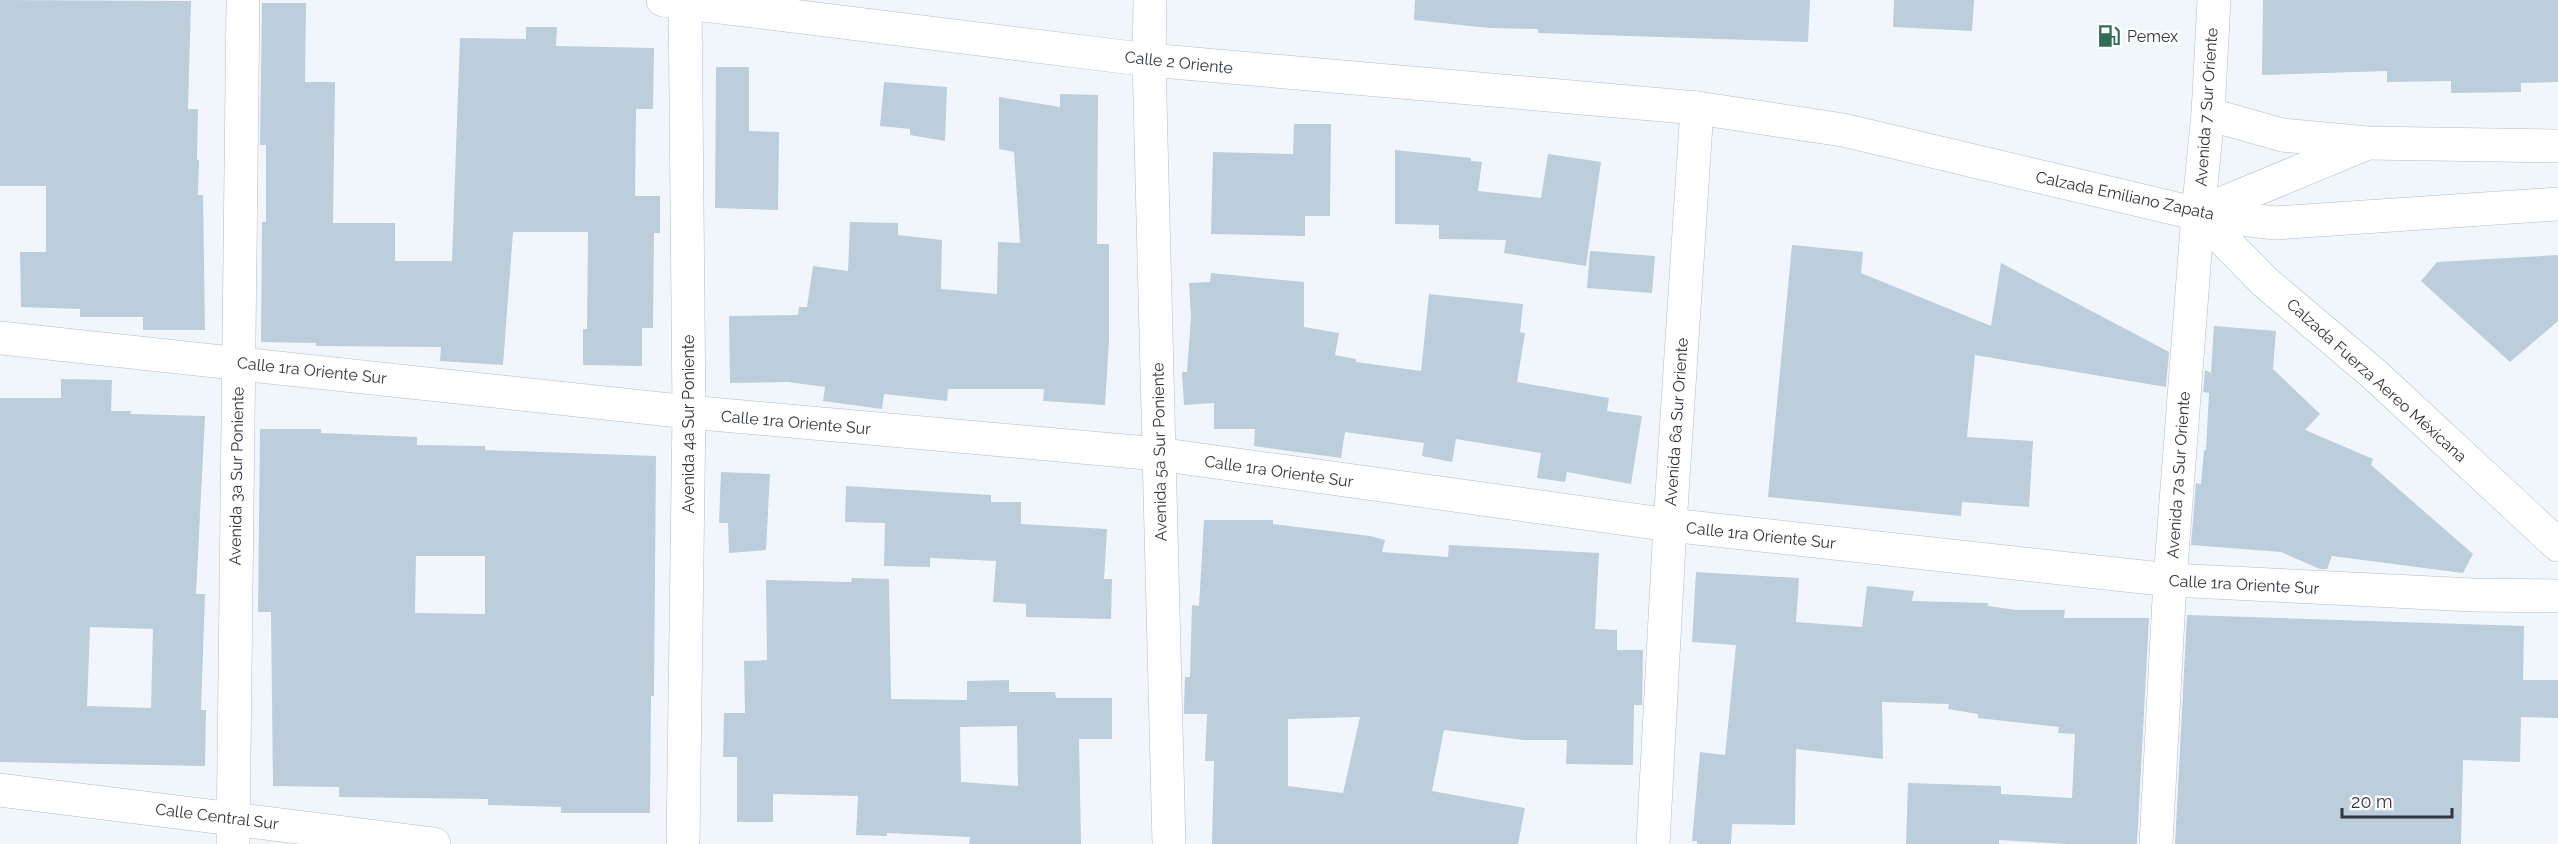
<svg xmlns="http://www.w3.org/2000/svg" width="2558" height="844" font-family="Raleway,sans-serif">
  <rect width="100%" height="100%" fill="#f1f6fd"/>
  <!-- building -->
  <g fill="#bccddc" fill-rule="evenodd">
    <polygon points="0,0 191,1 188,109 198,109 197,160 199,160 198,195 203,195 205,330 143,330 143,317 80,317 80,309 21,307 20,252 46,252 46,186 0,186"/>
    <polygon points="1415,0 1810,0 1808,42 1538,33 1538,29 1489,28 1414,20"/>
    <polygon points="1894,0 1974,0 1972,31 1893,27"/>
    <polygon points="2263,0 2558,0 2558,82 2521,83 2521,92 2451,93 2451,81 2387,82 2387,71 2262,75"/>
    <polygon points="262,3 306,3 305,82 335,82 333,223 395,223 395,261 452,261 460,38 526,39 526,27 557,27 556,46 654,48 653,109 636,109 635,196 660,196 660,233 654,233 653,328 642,328 642,366 583,365 583,329 587,329 588,232 513,232 503,365 440,361 441,347 316,346 316,343 261,342 262,222 266,222 266,145 260,145"/>
    <polygon points="716,67 749,67 749,131 779,132 778,210 715,208"/>
    <polygon points="884,82 947,87 945,141 910,135 910,129 880,126"/>
    <polygon points="1060,94 1098,95 1097,244 1109,244 1109,341 1105,405 1043,401 1044,389 948,389 947,401 884,394 882,409 823,401 825,387 788,382 730,383 729,316 798,315 799,307 807,307 813,266 848,271 850,222 898,223 898,235 942,240 941,289 997,294 998,242 1020,243 1014,152 999,149 999,97 1060,107"/>
    <polygon points="1294,124 1331,124 1330,216 1305,216 1305,236 1211,234 1213,152 1293,154"/>
    <polygon points="1395,150 1471,158 1471,161 1482,162 1478,191 1541,198 1548,154 1601,162 1586,266 1504,253 1506,240 1439,239 1439,225 1395,224"/>
    <polygon points="1792,245 1863,252 1861,273 1991,326 2001,263 2169,352 2166,387 1975,355 1967,437 2033,441 2029,507 1962,502 1961,516 1768,497"/>
    <polygon points="1590,251 1655,256 1652,293 1587,288"/>
    <polygon points="2558,255 2558,321 2510,362 2421,281 2437,262"/>
    <polygon points="1211,273 1304,282 1304,327 1339,333 1335,355 1356,359 1356,362 1421,371 1429,294 1523,304 1520,332 1525,333 1517,382 1609,398 1607,411 1642,416 1631,484 1567,472 1565,482 1537,478 1541,453 1456,439 1452,462 1422,456 1424,443 1345,432 1341,458 1254,446 1255,429 1214,429 1214,403 1184,405 1182,372 1187,372 1191,317 1189,283 1210,282"/>
    <polygon points="2214,326 2276,331 2273,369 2320,414 2305,430 2373,459 2371,465 2473,554 2463,573 2332,556 2327,569 2320,569 2281,552 2191,545 2196,483 2201,484 2204,450 2206,450 2209,393 2203,392 2205,370 2211,373"/>
    <path d="M61,379l51,1 -1,31h20l-1,3 75,2 -9,178h9l-4,116h5l-1,56 -205,-4v-364h61zM90,627l63,2 -2,79 -64,-2z"/>
    <path d="M260,429h61v4l96,4v8l68,1v4l171,6 -2,240h-3l-1,117h-89v-6l-73,-2v-6l-149,-2v-10l-66,-1 -2,-174h-13zM416,556h69v58l-70,-1z"/>
    <polygon points="721,472 770,474 766,550 729,553 728,523 719,523"/>
    <polygon points="846,486 991,495 991,502 1021,502 1021,524 1107,529 1104,579 1112,579 1111,619 1026,617 1026,604 993,602 996,561 930,558 930,567 884,566 885,523 845,522"/>
    <path d="M1204,520h69v4l97,12 15,4 -3,12 66,5 1,-12 150,8 -4,76 22,1v20h26l-1,55h-8l-1,60 -67,-1 1,-24h-43l-80,-10 -12,61 93,17 -7,36h-306l2,-83h-9l2,-47h-23v-7l1,-30h5l2,-72 7,1zM1360,717l-17,76 -55,-7v-67z"/>
    <polygon points="1696,572 1799,578 1796,622 1862,627 1867,586 1914,591 1912,601 1988,603 1988,606 2016,610 2065,610 2064,618 2149,618 2137,844 2068,844 1999,840 1999,844 1906,844 1908,783 2001,786 2001,794 2072,798 2075,734 2058,733 2059,727 1978,718 1978,714 1948,709 1949,704 1882,702 1883,759 1796,749 1795,825 1732,824 1731,844 1697,844 1697,841 1692,841 1700,752 1725,755 1736,645 1692,642"/>
    <path d="M852,578l37,1 2,120 76,1v-19l42,-1v12h46l1,6h56v41h-33l2,105h-112l1,-7 -83,-4v3l-31,-1 2,-39 -85,-2v28h-36v-65h-14l1,-44h21l-1,-52 23,-1 -1,-80 85,2zM1017,726l1,60 -57,-4 -1,-55z"/>
    <polygon points="2187,615 2524,626 2523,680 2558,680 2558,718 2521,717 2520,762 2463,760 2461,844 2175,844"/>
  </g>
  <g fill="none" stroke-linecap="round" stroke-linejoin="round">
    <!-- street casing -->
    <g stroke="#b2bcce" stroke-width="34">
      <g id="street">
        <polyline points="1149,60 1169,844"/>
        <polyline points="2198,214 2265,282 2375,375 2558,545"/>
        <polyline points="0,338 689,412 1158,454 1670,525 2170,580 2473,595 2558,596"/>
        <polyline points="0,790 434,844"/>
        <polyline points="233,844 243,0"/>
        <polyline points="683,844 689,412 685,0"/>
        <polyline points="1653,844 1670,525 1697,108"/>
        <polyline points="2156,844 2170,580 2198,214"/>
      </g>
    </g>
    <!-- secondary casing -->
    <g stroke="#b2bcce" stroke-width="34">
      <g id="secondary">
        <polyline points="663,0 1149,60 1697,108 1843,130 2198,214 2275,223 2558,204"/>
        <polyline points="1149,60 1150,0"/>
        <polyline points="2208,114 2282,135 2367,143 2558,146"/>
        <polyline points="2199,213 2365,144"/>
        <polyline points="2198,214 2208,114 2214,0"/>
      </g>
    </g>
    <!-- street -->
    <use href="#street" stroke="#fff" stroke-width="33"/>
    <!-- secondary -->
    <use href="#secondary" stroke="#fff" stroke-width="33"/>
  </g>
  <!-- icons -->
  <defs>
    <g id="fuel-bare" transform="scale(1.8)"><path d="M-5.5-6h7V0h2V4h1.3V-2.5L3-4.5l.8-.8L6-3V5H2.5V1h-1V6h-7ZM-4.2-4.7v3.2H.2V-4.7Z" fill="#316c56" stroke="#fff" stroke-width="2.5" paint-order="stroke"/></g>
  </defs>
  <g fill-rule="evenodd">
    <use href="#fuel-bare" x="2109" y="36"/>
  </g>
  <g text-anchor="middle" stroke-width="5" stroke-linejoin="round" paint-order="stroke">
    <!-- poi labels -->
    <g font-size="16" fill="#31353c" stroke="#fff" text-anchor="start">
      <text x="2127" y="42">Pemex</text>
    </g>
    <!-- street labels -->
    <g font-size="16" fill="#31353c" stroke="#fff">
      <text transform="translate(1179 62) rotate(6)" y="6">Calle 2 Oriente</text>
      <text transform="translate(2206 107) rotate(-86)" y="6">Avenida 7 Sur Oriente</text>
      <text transform="translate(2125 195) rotate(12)" y="6">Calzada Emiliano Zapata</text>
      <text transform="translate(312 370) rotate(6)" y="6">Calle 1ra Oriente Sur</text>
      <text transform="translate(2377 380) rotate(42)" y="6">Calzada Fuerza Aereo Méxicana</text>
      <text transform="translate(796 422) rotate(5)" y="6">Calle 1ra Oriente Sur</text>
      <text transform="translate(1676 422) rotate(-86)" y="6">Avenida 6a Sur Oriente</text>
      <text transform="translate(688 424) rotate(-90)" y="6">Avenida 4a Sur Poniente</text>
      <text transform="translate(1159 452) rotate(-91)" y="6">Avenida 5a Sur Poniente</text>
      <text transform="translate(1279 471) rotate(8)" y="6">Calle 1ra Oriente Sur</text>
      <text transform="translate(2178 475) rotate(-86)" y="6">Avenida 7a Sur Oriente</text>
      <text transform="translate(236 476) rotate(-89)" y="6">Avenida 3a Sur Poniente</text>
      <text transform="translate(1761 535) rotate(6)" y="6">Calle 1ra Oriente Sur</text>
      <text transform="translate(2244 584) rotate(3)" y="6">Calle 1ra Oriente Sur</text>
      <text transform="translate(217 816) rotate(7)" y="6">Calle Central Sur</text>
    </g>
  </g>
  <!-- scale -->
  <path d="M2342 808v9h110v-9" fill="none" stroke="#31353c" stroke-width="3"/>
  <text x="2351" y="808" font-size="18" fill="#31353c" stroke="#ffffff" stroke-width="4.5" paint-order="stroke">20 m</text>
</svg>
